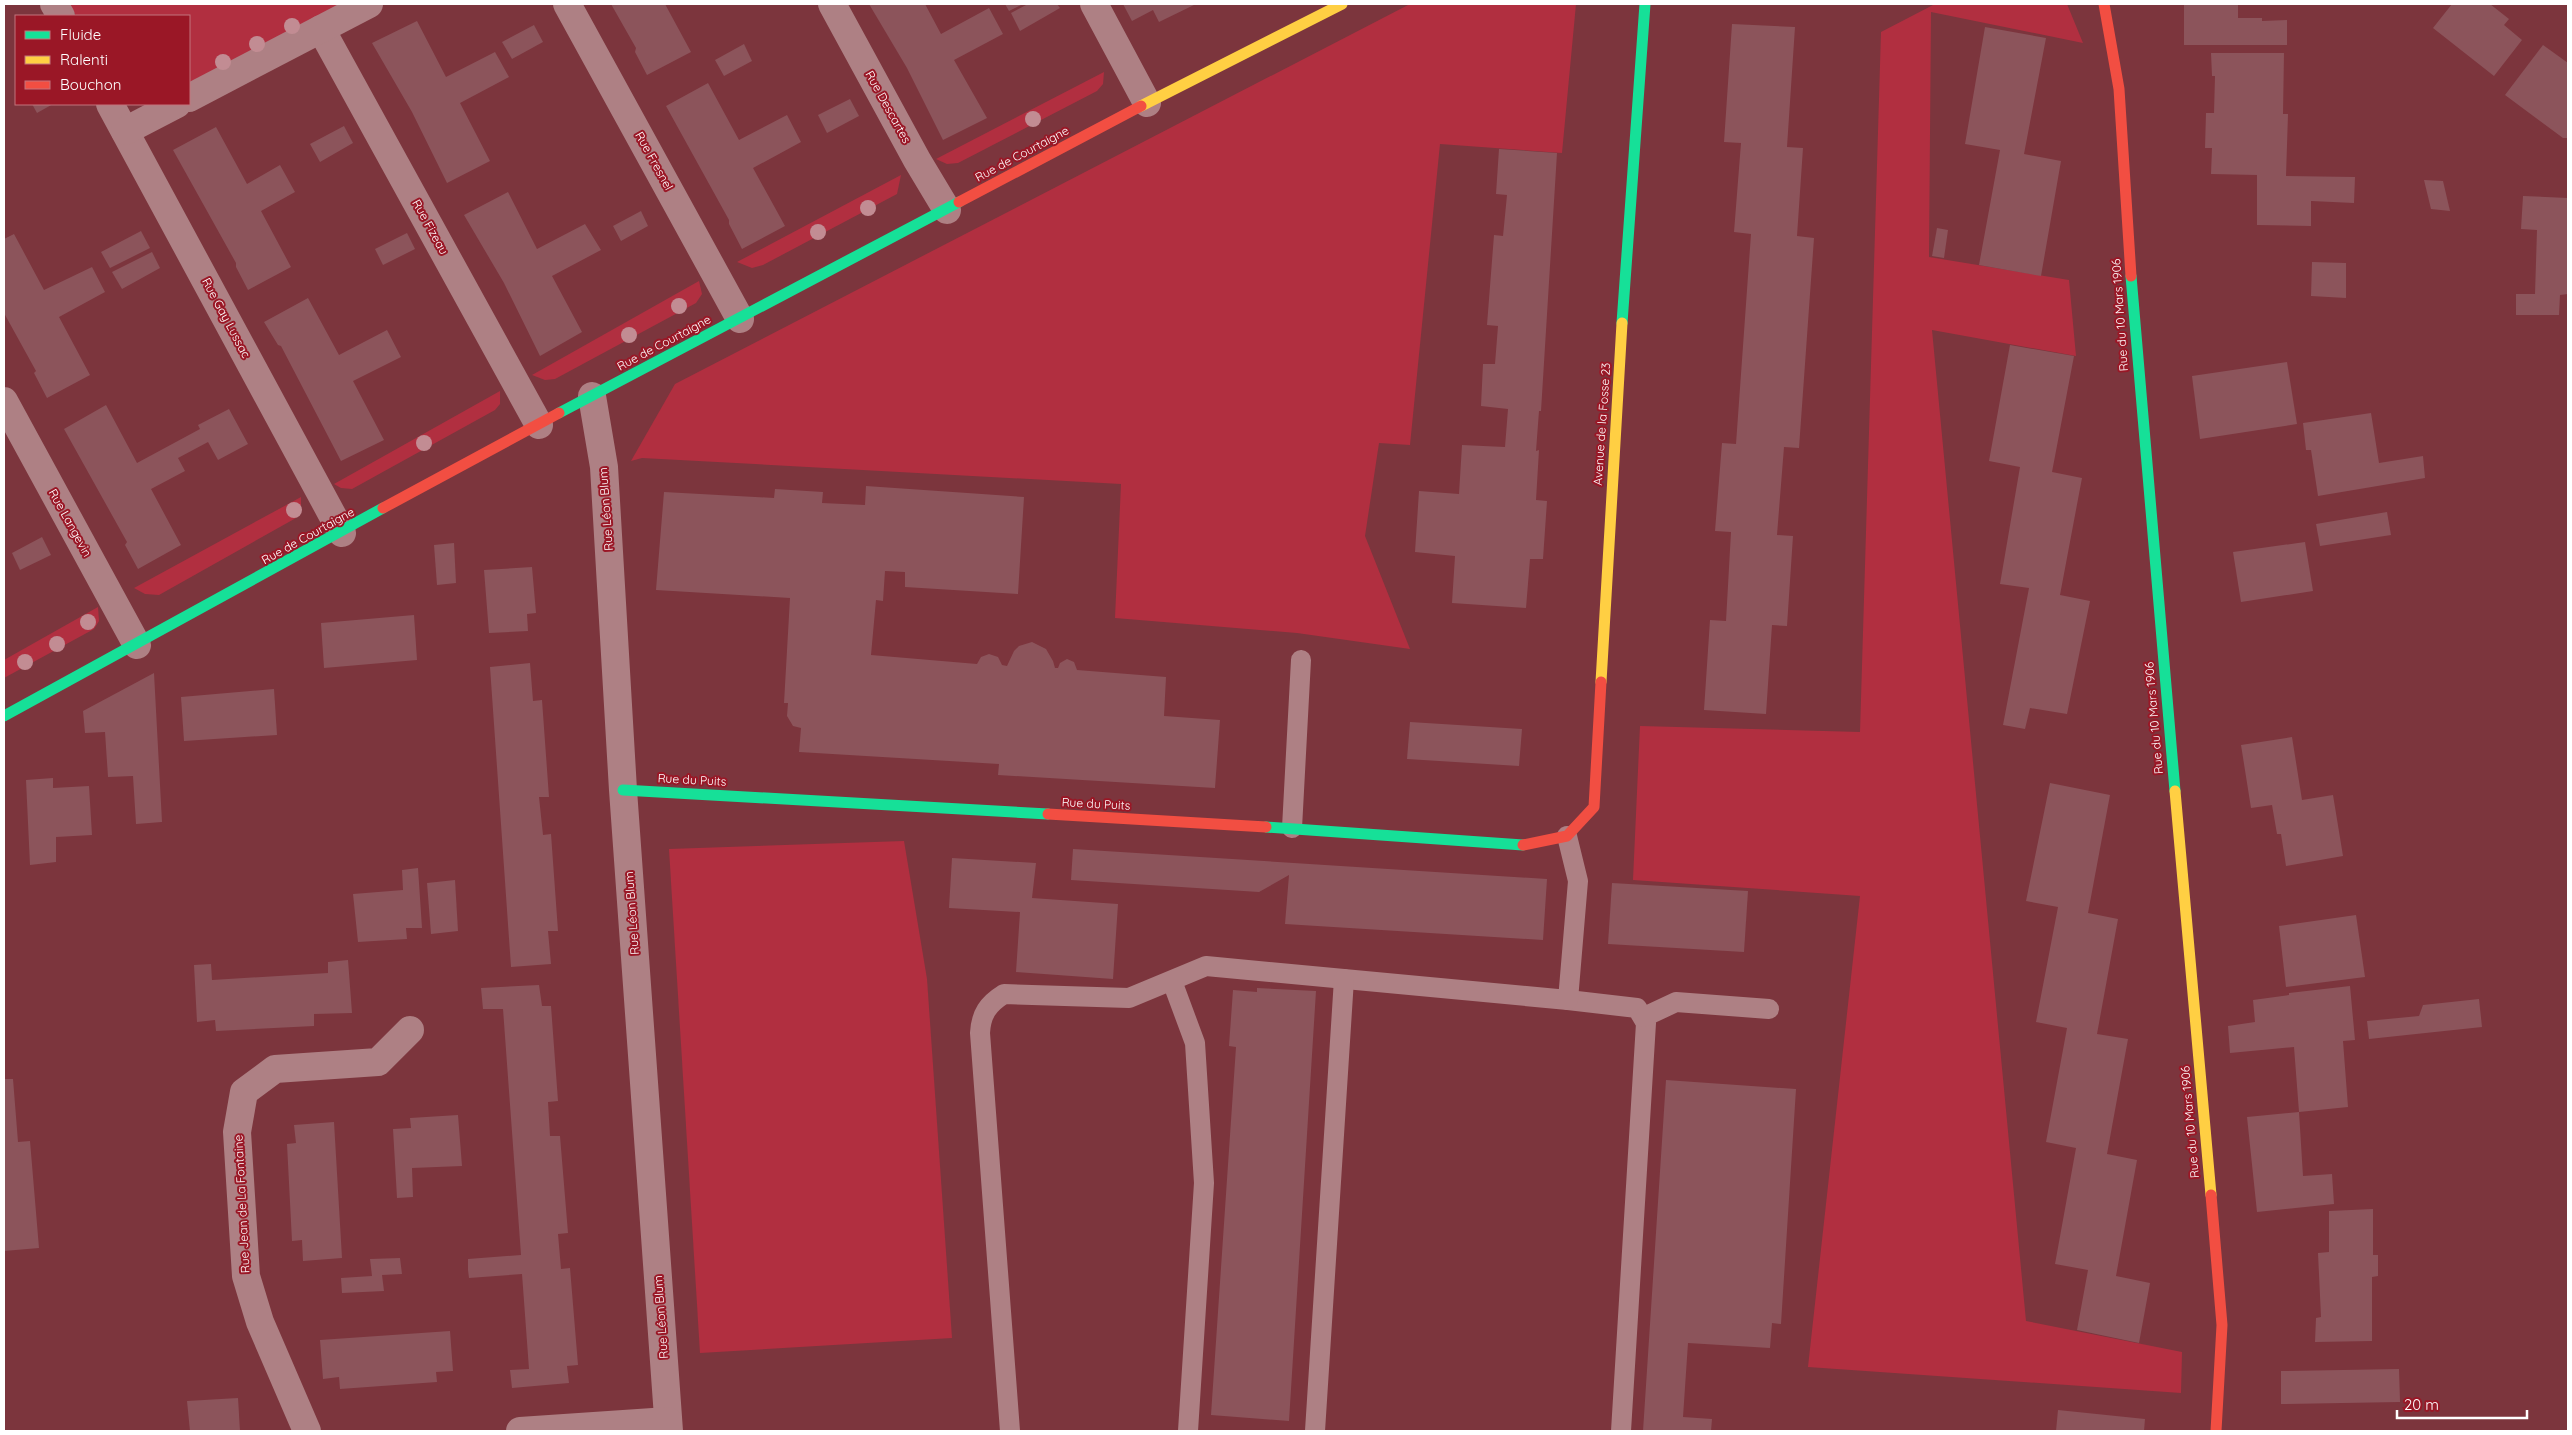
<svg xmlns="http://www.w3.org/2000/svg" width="2572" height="1435" font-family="Quicksand,sans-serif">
  <rect width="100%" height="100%" fill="#7c353d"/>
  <!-- green -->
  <g fill="#b12f40">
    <polygon points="69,4 343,4 189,88 189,16 76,16"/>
    <polygon points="1410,4 1576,4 1562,153 1440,144 1410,445 1379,443 1365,536 1410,649 1297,633 1115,618 1121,484 642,458 631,461 675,384"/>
    <polygon points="1935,4 2067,4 2083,43 1931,12 1929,257 2069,280 2076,356 1932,330 2026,1321 2182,1352 2181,1393 1808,1367 1860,896 1633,880 1640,726 1860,732 1881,32"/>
    <polygon points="1104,72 1103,84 1097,91 958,163 947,164 936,159"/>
    <polygon points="901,175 897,194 763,265 752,268 737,262"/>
    <polygon points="699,281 702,294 696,303 555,379 545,380 532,375"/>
    <polygon points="500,391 500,404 495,410 352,489 341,488 334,484"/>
    <polygon points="301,497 301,511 296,518 159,595 145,594 134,588"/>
    <polygon points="98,607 99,621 94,629 4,678 4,660"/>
    <polygon points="904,841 927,979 952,1338 700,1353 669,849"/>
  </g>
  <!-- building -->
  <g fill="#8c545b">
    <polygon points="611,4 665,4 691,52 647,75 635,52 636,48"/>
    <polygon points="869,4 925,4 941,34 989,8 1003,34 954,60 987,118 943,140 907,68"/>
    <polygon points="1005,4 1023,4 1009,11"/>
    <polygon points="1028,4 1057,4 1060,8 1020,31 1011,13"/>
    <polygon points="1123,4 1196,4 1159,22 1153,10 1132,21"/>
    <polygon points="2184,4 2238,4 2238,18 2262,18 2262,21 2287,20 2287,45 2184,45"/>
    <polygon points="2452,4 2490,4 2509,19 2504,25 2522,40 2494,76 2433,28"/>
    <polygon points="417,21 446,77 495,52 509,77 460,103 490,161 447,183 412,112 372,43"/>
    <polygon points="1732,24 1795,27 1787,147 1803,148 1797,236 1814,238 1799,448 1784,447 1777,535 1793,536 1787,626 1772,625 1766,714 1704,710 1710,620 1726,621 1731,532 1715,531 1722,443 1736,444 1751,234 1734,232 1741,143 1724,142"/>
    <polygon points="534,25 543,42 512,59 502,42"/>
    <polygon points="1985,27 2046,38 2024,154 2061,161 2041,276 1979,265 2000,150 1965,144"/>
    <polygon points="744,44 752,61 724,76 715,60"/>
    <polygon points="2543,45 2568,63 2568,138 2563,138 2505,95"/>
    <polygon points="2211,53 2284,53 2283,114 2288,114 2286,176 2355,177 2354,203 2311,201 2311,226 2257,225 2257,175 2211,174 2212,148 2205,148 2206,113 2214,113 2215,76 2212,76"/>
    <polygon points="708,83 739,140 787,115 801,142 753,168 785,226 742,249 729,224 729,220 666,106"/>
    <polygon points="850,99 859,116 827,133 818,115"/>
    <polygon points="32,104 53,104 37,113"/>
    <polygon points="344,126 353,143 320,162 310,144"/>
    <polygon points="216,127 247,184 280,165 295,192 261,211 291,267 248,290 236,267 236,263 173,150"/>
    <polygon points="1499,149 1557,153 1541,411 1539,411 1536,451 1539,450 1536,500 1547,501 1543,559 1530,559 1526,608 1452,603 1455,556 1415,552 1419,491 1459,494 1462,445 1505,447 1508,409 1481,406 1483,364 1495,364 1498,326 1487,325 1494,235 1503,236 1507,195 1496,194"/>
    <polygon points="2424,180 2443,181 2450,211 2431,209"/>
    <polygon points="508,192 537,249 585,224 601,250 552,276 582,332 540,356 504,283 464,215"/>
    <polygon points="2523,196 2568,198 2568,294 2560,295 2559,315 2516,315 2516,294 2535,294 2537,230 2521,229"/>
    <polygon points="641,211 648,226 621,241 613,226"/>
    <polygon points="1937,228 1948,230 1944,258 1932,256"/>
    <polygon points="141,231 150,248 110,268 101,252"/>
    <polygon points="407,233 415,249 383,265 375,249"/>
    <polygon points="14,234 44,290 92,267 105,292 59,317 90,375 47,398 34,373 36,371 4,313 4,239"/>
    <polygon points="152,252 160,268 122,289 112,272"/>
    <polygon points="2312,262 2346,263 2346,298 2311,296"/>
    <polygon points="308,298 339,355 387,330 401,357 353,381 384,440 341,461 281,346 278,345 264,322"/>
    <polygon points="2010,345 2074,356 2052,472 2082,478 2060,595 2090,601 2067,714 2030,708 2025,729 2003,725 2029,588 2000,584 2020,467 1989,461"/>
    <polygon points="2287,362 2297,424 2200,439 2192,376"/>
    <polygon points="106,405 137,463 200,429 198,425 229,409 248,444 218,460 208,442 178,458 185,471 151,489 181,545 138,569 125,545 127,542 64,429"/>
    <polygon points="2371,413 2379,463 2423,456 2425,478 2318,496 2311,450 2306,450 2303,423"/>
    <polygon points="866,486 1024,497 1018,594 905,587 905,572 885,571 883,601 876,600 871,655 977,664 981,657 989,654 998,657 1002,665 1007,666 1014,651 1019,646 1032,642 1046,649 1053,661 1055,668 1058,668 1060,663 1067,659 1074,662 1077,670 1166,677 1164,716 1220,720 1215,788 998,775 999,764 799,752 801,728 793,726 787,716 788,703 784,703 790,598 656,590 664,492 774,498 775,489 823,492 822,503 865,505"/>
    <polygon points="2387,512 2391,535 2320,546 2316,524"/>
    <polygon points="42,537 51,555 20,570 12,553"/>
    <polygon points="2305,542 2313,591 2241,602 2233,552"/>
    <polygon points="454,543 456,583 437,585 434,545"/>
    <polygon points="532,567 536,613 527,614 528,631 489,633 484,570"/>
    <polygon points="414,615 417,660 324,668 321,623"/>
    <polygon points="530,663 533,701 542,700 549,797 539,797 543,835 551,834 558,931 548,931 551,964 511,967 490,667"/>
    <polygon points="154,673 162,822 136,824 133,776 108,777 105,732 85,733 83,711"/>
    <polygon points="274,689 277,735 184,741 181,697"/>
    <polygon points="1410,722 1522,729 1519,766 1407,759"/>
    <polygon points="2292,737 2302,800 2333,795 2343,856 2286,866 2281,834 2277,834 2272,805 2251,808 2241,745"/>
    <polygon points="53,778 53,788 89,786 92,835 56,837 56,862 30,865 26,780"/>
    <polygon points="2050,783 2110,795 2088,913 2118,919 2097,1034 2128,1039 2107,1154 2137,1160 2116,1276 2150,1283 2139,1343 2077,1330 2088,1270 2055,1264 2076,1148 2046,1142 2067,1028 2036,1022 2058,907 2026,901"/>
    <polygon points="1073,849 1547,879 1543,940 1285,924 1289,875 1259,892 1071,880"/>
    <polygon points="952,858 1036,863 1032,898 1118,904 1113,979 1016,972 1020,912 949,908"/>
    <polygon points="418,868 422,928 406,928 407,939 358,942 353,894 403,890 402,870"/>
    <polygon points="455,880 458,931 431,934 427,883"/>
    <polygon points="1612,883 1748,891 1744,952 1608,944"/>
    <polygon points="2356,915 2365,977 2286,987 2279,926"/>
    <polygon points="348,960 352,1013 314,1014 314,1026 216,1031 215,1020 197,1022 194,965 211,964 212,980 328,973 328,962"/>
    <polygon points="539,985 542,1006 551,1006 558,1101 548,1102 550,1136 560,1136 568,1233 558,1234 561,1269 570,1268 578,1365 567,1366 569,1383 512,1388 510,1370 529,1369 522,1274 469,1278 468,1270 468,1259 521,1255 503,1009 483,1009 481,988"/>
    <polygon points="2350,986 2355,1040 2343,1041 2348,1107 2299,1112 2303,1176 2332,1174 2334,1204 2257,1212 2247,1117 2299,1112 2294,1047 2230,1053 2228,1026 2255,1022 2253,1000 2289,995 2289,993"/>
    <polygon points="1257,988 1316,991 1289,1421 1211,1415 1236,1047 1229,1046 1233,990 1257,992"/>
    <polygon points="2479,999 2482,1027 2369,1039 2367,1021 2419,1016 2423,1005"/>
    <polygon points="4,1079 13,1079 18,1142 30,1141 39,1248 4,1251"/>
    <polygon points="1666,1080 1796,1089 1781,1324 1772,1323 1770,1348 1688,1343 1683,1417 1712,1419 1711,1431 1643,1431"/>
    <polygon points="458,1115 462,1166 412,1168 413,1197 397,1198 393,1129 411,1128 410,1118"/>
    <polygon points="334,1122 342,1258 303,1261 302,1240 292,1241 287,1144 296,1143 294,1125"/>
    <polygon points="2373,1209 2373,1255 2378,1255 2378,1276 2372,1277 2372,1341 2315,1342 2316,1318 2321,1317 2318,1253 2329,1252 2329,1211"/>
    <polygon points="400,1258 402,1274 382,1275 384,1291 342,1293 341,1278 372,1276 370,1259"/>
    <polygon points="450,1331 453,1371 436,1372 437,1382 340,1389 339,1377 323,1379 320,1340"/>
    <polygon points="2399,1369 2400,1402 2281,1404 2281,1371"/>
    <polygon points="238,1398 240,1431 190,1431 187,1401"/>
    <polygon points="2058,1410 2145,1419 2144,1431 2056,1431"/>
  </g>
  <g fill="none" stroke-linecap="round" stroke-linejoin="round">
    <!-- lane -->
    <g stroke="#ae8084" stroke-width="20">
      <polyline points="1292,828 1301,660"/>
      <polyline points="1172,981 1195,1043 1204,1183 1188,1431"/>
      <polyline points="1568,1000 1637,1008 1646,1023 1621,1431"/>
      <polyline points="1644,1017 1676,1002 1769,1009"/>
      <path d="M1010,1431l-30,-398c1,-19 8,-29 24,-39l125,4 77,-32 362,34 10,-119 -11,-45"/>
      <polyline points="1315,1431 1344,979"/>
    </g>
    <!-- street -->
    <g stroke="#ae8084" stroke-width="28">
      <polyline points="54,4 61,16"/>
      <polyline points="567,4 740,319"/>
      <polyline points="832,4 917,160 947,210"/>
      <polyline points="1094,4 1147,103"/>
      <polyline points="321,29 539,425"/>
      <polyline points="189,98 369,4"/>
      <polyline points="110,104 342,533"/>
      <polyline points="125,131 177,104"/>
      <polyline points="592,396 604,467 623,790 669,1431"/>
      <polyline points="4,401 137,645"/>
      <polyline points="307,1431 260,1322 246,1276 237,1132 244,1092 275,1069 378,1062 410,1030"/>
      <polyline points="520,1431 668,1421"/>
    </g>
    <!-- fast -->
    <g stroke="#16e098" stroke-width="11">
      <polyline points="2131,276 2175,791"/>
      <polyline points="1622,323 1645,4"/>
      <polyline points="559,413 959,202"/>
      <polyline points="4,716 383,508"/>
      <polyline points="623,790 1048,814"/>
      <polyline points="1266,827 1523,845"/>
    </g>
    <!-- slow -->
    <g stroke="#ffcf43" stroke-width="11">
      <polyline points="1141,106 1342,4"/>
      <polyline points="1601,682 1622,323"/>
      <polyline points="2175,791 2211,1195"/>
    </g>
    <!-- jam -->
    <g stroke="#f24e42" stroke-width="11">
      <polyline points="2104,4 2119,89 2131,276"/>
      <polyline points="959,202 1141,106"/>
      <polyline points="383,508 559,413"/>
      <polyline points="1048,814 1266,827"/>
      <polyline points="1523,845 1567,836 1594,807 1601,682"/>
      <polyline points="2211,1195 2222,1325 2216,1431"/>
    </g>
  </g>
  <!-- trees -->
  <g fill="#c28c93">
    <circle cx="292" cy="26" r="8"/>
    <circle cx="257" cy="44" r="8"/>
    <circle cx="223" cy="62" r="8"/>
    <circle cx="1033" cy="119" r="8"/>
    <circle cx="868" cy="208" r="8"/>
    <circle cx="818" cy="232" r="8"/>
    <circle cx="679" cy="306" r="8"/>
    <circle cx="629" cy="335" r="8"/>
    <circle cx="424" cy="443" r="8"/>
    <circle cx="294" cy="510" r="8"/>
    <circle cx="88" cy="622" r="8"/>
    <circle cx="57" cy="644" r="8"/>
    <circle cx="25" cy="662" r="8"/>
  </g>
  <g text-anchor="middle" stroke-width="4" stroke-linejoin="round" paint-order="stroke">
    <!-- street labels -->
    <g font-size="12" fill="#fff" stroke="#9a1726">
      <text transform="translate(888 107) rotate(61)" y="4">Rue Descartes</text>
      <text transform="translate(1022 154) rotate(-28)" y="4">Rue de Courtaigne</text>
      <text transform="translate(654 161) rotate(61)" y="4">Rue Fresnel</text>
      <text transform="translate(430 227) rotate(61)" y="4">Rue Fizeau</text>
      <text transform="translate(2120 315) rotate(-94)" y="4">Rue du 10 Mars 1906</text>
      <text transform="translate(226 318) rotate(62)" y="4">Rue Gay Lussac</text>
      <text transform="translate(664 343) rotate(-28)" y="4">Rue de Courtaigne</text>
      <text transform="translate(1602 424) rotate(-86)" y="4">Avenue de la Fosse 23</text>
      <text transform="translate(606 509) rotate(-94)" y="4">Rue Léon Blum</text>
      <text transform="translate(70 523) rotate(61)" y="4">Rue Langevin</text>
      <text transform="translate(308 536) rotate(-29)" y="4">Rue de Courtaigne</text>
      <text transform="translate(2154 718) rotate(-95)" y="4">Rue du 10 Mars 1906</text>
      <text transform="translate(692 780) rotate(3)" y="4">Rue du Puits</text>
      <text transform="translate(1096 804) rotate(3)" y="4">Rue du Puits</text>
      <text transform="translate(632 913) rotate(-94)" y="4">Rue Léon Blum</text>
      <text transform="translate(2190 1122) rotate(-95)" y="4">Rue du 10 Mars 1906</text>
      <text transform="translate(242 1204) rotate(-93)" y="4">Rue Jean de La Fontaine</text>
      <text transform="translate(661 1317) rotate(-94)" y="4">Rue Léon Blum</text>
    </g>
  </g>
  <!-- border -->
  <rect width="2572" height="1435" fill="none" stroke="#ffffff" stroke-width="10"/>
  <!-- legend -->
  <rect x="15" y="15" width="175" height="90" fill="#9a1726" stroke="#c2747d"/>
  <rect x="25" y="31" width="25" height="8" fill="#16e098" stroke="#c2747d"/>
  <text x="60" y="40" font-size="15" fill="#ffffff">Fluide</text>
  <rect x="25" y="56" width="25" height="8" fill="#ffcf43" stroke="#c2747d"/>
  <text x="60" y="65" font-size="15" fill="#ffffff">Ralenti</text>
  <rect x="25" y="81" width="25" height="8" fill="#f24e42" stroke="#c2747d"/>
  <text x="60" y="90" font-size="15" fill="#ffffff">Bouchon</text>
  <!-- scale -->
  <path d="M2397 1410v8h130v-8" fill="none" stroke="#ffffff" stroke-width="2.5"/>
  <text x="2404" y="1410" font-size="15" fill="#ffffff" stroke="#9a1726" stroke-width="4" paint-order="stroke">20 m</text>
</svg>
